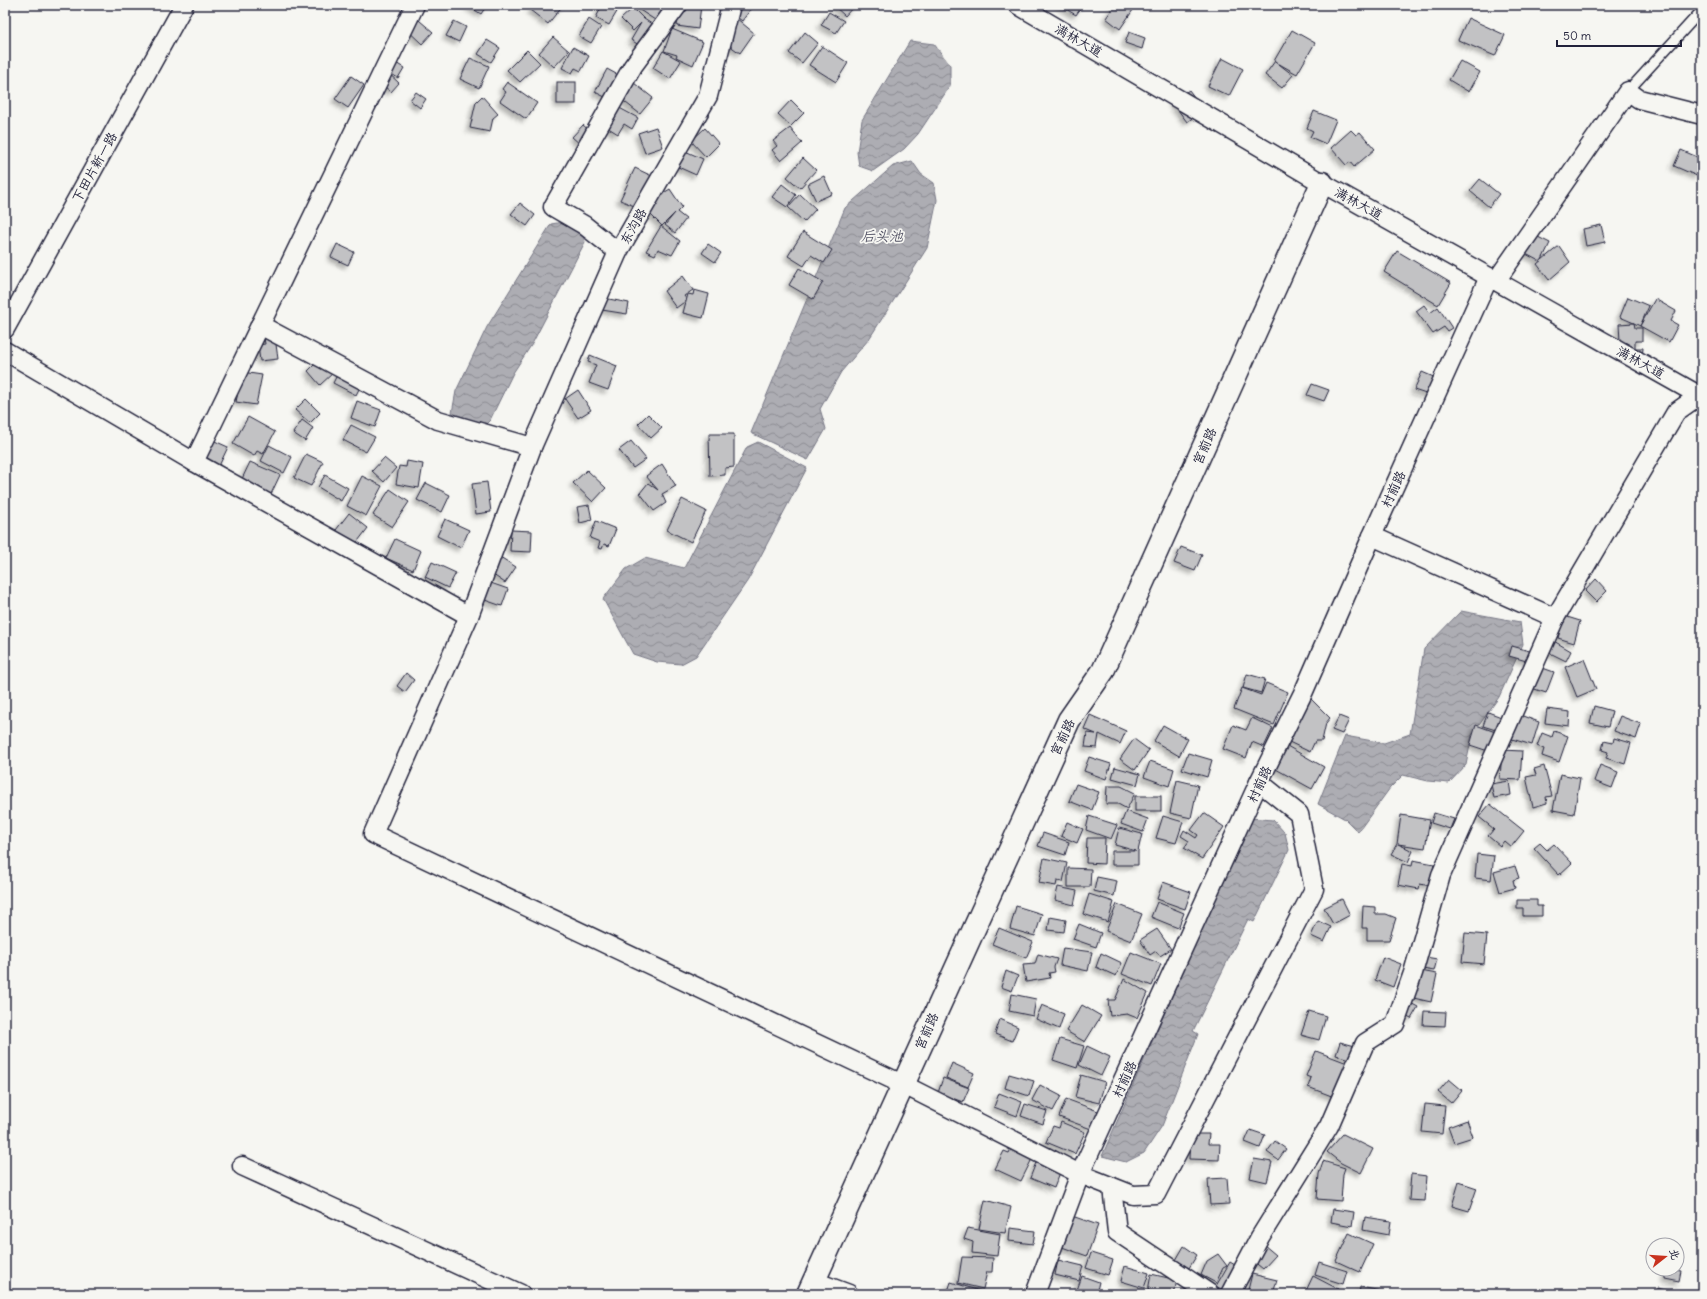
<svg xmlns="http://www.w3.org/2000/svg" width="1707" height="1299" font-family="Delius,'LXGW WenKai TC',sans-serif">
  <defs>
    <pattern id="water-waves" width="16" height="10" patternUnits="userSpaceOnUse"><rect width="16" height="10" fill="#adadb3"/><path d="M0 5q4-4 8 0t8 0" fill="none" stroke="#8c8c93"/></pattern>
    <filter id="shadow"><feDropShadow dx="-3.5" dy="3.5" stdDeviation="2" flood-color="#0004"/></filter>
  </defs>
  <rect width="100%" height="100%" fill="#f6f6f2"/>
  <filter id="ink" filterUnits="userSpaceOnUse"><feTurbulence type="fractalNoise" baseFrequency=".025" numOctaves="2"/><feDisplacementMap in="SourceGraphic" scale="8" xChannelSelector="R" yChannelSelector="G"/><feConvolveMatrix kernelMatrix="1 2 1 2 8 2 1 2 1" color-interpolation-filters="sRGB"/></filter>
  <g filter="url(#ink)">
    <!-- water -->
    <g fill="url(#water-waves)" stroke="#757583">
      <polygon points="910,41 934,44 950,65 950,86 918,134 904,149 873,171 859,166 857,152 862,120"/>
      <polygon points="912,161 921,174 934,183 937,200 927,248 869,339 841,372 820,409 826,429 808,460 751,433 845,208 893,166"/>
      <polygon points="563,222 582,232 585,242 532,344 513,373 490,420 485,425 452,413 456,391 487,327 551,224"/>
      <polygon points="758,442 807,468 748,580 696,656 681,664 657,662 633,654 603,599 626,569 645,558 684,568 747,447"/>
      <polygon points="1461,611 1520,622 1523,644 1499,697 1472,735 1466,765 1449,783 1428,781 1403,775 1390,788 1358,832 1345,819 1318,804 1345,736 1384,743 1410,734 1424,649"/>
      <polygon points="1250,818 1273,820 1285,833 1289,850 1254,922 1248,919 1193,1031 1198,1034 1162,1126 1144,1153 1126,1162 1102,1156"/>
    </g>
    <!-- building -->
    <g fill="#c2c2c4" stroke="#22223b" filter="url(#shadow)">
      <polygon points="467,5 487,5 481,14"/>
      <polygon points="534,5 563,5 548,24 530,10"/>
      <polygon points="602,5 609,5 618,10 609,25 596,18"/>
      <polygon points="632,5 666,5 655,20"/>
      <polygon points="680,5 701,6 698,29 677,26"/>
      <polygon points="734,5 745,5 751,9 742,21 729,11"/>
      <polygon points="833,5 855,5 845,16"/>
      <polygon points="1059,5 1083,5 1076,15"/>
      <polygon points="1115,5 1126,5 1133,10 1120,29 1106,18"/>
      <polygon points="633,8 644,19 655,26 642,47 631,40 641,23 633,31 621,19"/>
      <polygon points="829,12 844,21 836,33 821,25"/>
      <polygon points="413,15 433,32 422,44 403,26"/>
      <polygon points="736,18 754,33 740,53 726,43"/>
      <polygon points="1468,18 1505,35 1495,56 1458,40"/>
      <polygon points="589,19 601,27 591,43 579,36"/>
      <polygon points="454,21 466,27 459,42 446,36"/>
      <polygon points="672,29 703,42 693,65 676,57 677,55 664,51"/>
      <polygon points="1292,30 1315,43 1297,74 1274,61"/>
      <polygon points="805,32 818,43 802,63 789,53"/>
      <polygon points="1129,32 1145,38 1142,49 1125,43"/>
      <polygon points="553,37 569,51 554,67 539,53"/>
      <polygon points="487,40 500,48 491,62 478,54"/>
      <polygon points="822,46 848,63 836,82 809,65"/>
      <polygon points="573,47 589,56 581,71 575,68 572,73 562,68"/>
      <polygon points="527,50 540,63 520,82 507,70"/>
      <polygon points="663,51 681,61 670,79 653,68"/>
      <polygon points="470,58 489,66 479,88 460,79"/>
      <polygon points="1222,58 1243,69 1229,96 1208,86"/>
      <polygon points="391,60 404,68 398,78 385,70"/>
      <polygon points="1275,61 1293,75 1282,88 1265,75"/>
      <polygon points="1460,61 1480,72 1469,92 1449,80"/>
      <polygon points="607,69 618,75 607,98 595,92"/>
      <polygon points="386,71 399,83 391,92 378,81"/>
      <polygon points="351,76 364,85 348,108 335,99"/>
      <polygon points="507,82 537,103 526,119 500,101 506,92 502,89"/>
      <rect x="557" y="82" width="19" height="22"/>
      <polygon points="634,83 653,98 640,114 621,99"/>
      <polygon points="1189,90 1204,110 1187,122 1172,102"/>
      <polygon points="416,92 426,99 420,108 410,100"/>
      <polygon points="482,96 498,114 493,118 490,132 470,128 476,102"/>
      <polygon points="791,100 804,113 791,126 778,114"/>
      <polygon points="614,105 638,118 632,129 624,124 618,134 602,124"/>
      <polygon points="1314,111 1336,120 1326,144 1310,137 1313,131 1307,128"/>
      <polygon points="583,125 591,132 580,144 572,137"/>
      <polygon points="656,127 663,147 645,153 638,133"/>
      <polygon points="705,128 719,144 706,157 691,141"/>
      <polygon points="790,128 802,143 781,161 772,150 777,146 773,141"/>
      <polygon points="1351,130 1356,135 1360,132 1375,149 1354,167 1350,162 1346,165 1331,148"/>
      <polygon points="683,150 703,159 696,175 676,166"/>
      <polygon points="1681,150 1702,159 1702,165 1697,176 1674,166"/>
      <polygon points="803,158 816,170 800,188 787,177"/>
      <polygon points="635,168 654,177 639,208 620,200"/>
      <polygon points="824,176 832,194 816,201 808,184"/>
      <polygon points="1480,179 1499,194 1489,207 1470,191"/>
      <polygon points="782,184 796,195 787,207 772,197"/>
      <polygon points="670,189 682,207 677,212 686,219 675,233 665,225 675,213 662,226 646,210 662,194"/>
      <polygon points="800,194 816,209 804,222 788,207"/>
      <polygon points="520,203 535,215 527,226 511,214"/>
      <polygon points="1601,225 1605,242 1586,246 1583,229"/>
      <polygon points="661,226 680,241 672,255 658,249 655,255 646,251"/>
      <polygon points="803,232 832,250 824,263 811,255 804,266 788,256"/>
      <polygon points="1534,235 1550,243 1541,262 1524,253"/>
      <polygon points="337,244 354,252 348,265 331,257"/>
      <polygon points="708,244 721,253 715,262 702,253"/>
      <polygon points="1559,246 1570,262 1549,280 1537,264"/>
      <polygon points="1397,251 1451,283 1438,305 1384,272"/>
      <polygon points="799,268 823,282 813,299 789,285"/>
      <polygon points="683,276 693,290 684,296 687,300 676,308 664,291"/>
      <polygon points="694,290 709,294 703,318 683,313 688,294 693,295"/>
      <polygon points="1628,297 1649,306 1640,326 1634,323 1635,328 1642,328 1642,341 1635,341 1635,348 1643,348 1642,359 1620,341 1619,324 1634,323 1620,317"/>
      <polygon points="604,298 629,303 627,314 602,310"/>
      <polygon points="1655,299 1676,311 1671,321 1678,325 1669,342 1640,326"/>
      <polygon points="1424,305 1430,313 1438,307 1452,328 1447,331 1444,327 1433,334 1416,311"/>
      <polygon points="275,337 278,359 260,361 258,345 265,344 264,338"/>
      <polygon points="590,355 617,366 608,390 589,383 596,365 588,362"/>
      <polygon points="320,359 333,373 320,385 308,371"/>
      <polygon points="341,367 364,379 356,395 333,383"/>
      <polygon points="242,372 262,375 256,405 236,402"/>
      <polygon points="1422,372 1436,378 1429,395 1414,390"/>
      <polygon points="1312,384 1329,390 1324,401 1307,395"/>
      <polygon points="578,390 591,410 578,418 565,399"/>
      <polygon points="306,399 320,413 310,423 295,410"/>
      <polygon points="357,401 381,410 375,427 351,418"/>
      <polygon points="648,414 662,428 651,438 638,424"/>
      <polygon points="248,417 275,432 263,454 257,451 254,456 233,444"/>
      <polygon points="302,420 313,428 305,441 293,433"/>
      <polygon points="351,425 375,437 366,452 343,440"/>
      <polygon points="709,434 734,434 734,467 725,468 725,475 710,476"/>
      <polygon points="208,438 228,447 218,468 198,459"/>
      <polygon points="631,441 646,459 633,468 619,450"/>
      <polygon points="269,445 292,457 284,473 261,461"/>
      <polygon points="306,454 323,462 311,486 294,478"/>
      <polygon points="384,458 396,468 384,482 372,471"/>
      <polygon points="407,461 423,464 419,488 396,484 399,466 406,467"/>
      <polygon points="250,462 280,475 271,494 241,481"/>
      <polygon points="662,464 676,486 662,494 666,503 654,511 640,493 648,483 658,490 646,476"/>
      <polygon points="587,470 606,488 593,502 573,483"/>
      <polygon points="325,475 348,488 341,501 318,487"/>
      <polygon points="362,476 382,486 366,516 347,506"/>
      <polygon points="487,482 491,512 476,514 472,484"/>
      <polygon points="426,483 450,495 442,512 417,500"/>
      <polygon points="390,489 409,502 392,527 373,515"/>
      <polygon points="682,499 706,511 691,542 667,530"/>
      <polygon points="589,505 592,520 580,523 577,507"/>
      <polygon points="349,513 368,528 355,545 336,530"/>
      <polygon points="445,519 469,530 461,548 437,536"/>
      <polygon points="596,521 616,529 609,546 604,544 602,549 598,548 600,542 590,538"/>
      <polygon points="511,530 532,531 531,552 510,551"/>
      <polygon points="395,539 421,551 413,570 386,558"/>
      <polygon points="1181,547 1202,555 1195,571 1174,563"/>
      <polygon points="497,555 516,567 505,583 486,570"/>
      <polygon points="432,562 456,573 448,588 425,577"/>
      <polygon points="1596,579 1607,591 1596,602 1585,591"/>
      <polygon points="485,581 508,589 502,606 479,598"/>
      <polygon points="1564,616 1580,621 1574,643 1558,638"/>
      <polygon points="1552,640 1571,651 1566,661 1546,651"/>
      <polygon points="1512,646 1533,652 1530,662 1509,656"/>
      <polygon points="1584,659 1596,689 1577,697 1565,667"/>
      <polygon points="1537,666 1554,672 1546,693 1529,687"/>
      <polygon points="406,673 414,680 405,692 397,686"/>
      <polygon points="1247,674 1265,679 1261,693 1243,688"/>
      <polygon points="1266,683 1288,692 1274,725 1234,709 1242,688 1261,695"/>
      <polygon points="1308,696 1330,718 1326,723 1322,741 1315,741 1310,752 1287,741"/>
      <polygon points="1594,706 1612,711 1608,727 1590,723"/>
      <polygon points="1547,709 1570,712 1569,726 1545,723"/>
      <polygon points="1488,712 1504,718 1499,731 1483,726"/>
      <polygon points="1090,715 1126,731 1120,744 1099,734 1097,748 1085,747 1087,733 1096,734 1084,729"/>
      <polygon points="1520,715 1539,722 1532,745 1512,739"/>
      <polygon points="1339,716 1349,720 1342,734 1332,730"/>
      <polygon points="1620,716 1641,724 1636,739 1614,731"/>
      <polygon points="1252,718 1273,728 1264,747 1252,742 1246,758 1223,749 1233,725 1246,730"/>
      <polygon points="1163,725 1188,739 1179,756 1154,741"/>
      <polygon points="1476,725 1498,733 1491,752 1470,745"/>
      <polygon points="1554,731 1568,736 1559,762 1542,756 1544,749 1537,746 1542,733 1552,737"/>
      <polygon points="1614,738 1631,743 1625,764 1606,758 1608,752 1602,750 1604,741 1613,743"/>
      <polygon points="1134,739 1149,750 1135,770 1120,759"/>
      <polygon points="1287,746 1324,767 1312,789 1274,768"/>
      <polygon points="1502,750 1522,751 1520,780 1500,779"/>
      <polygon points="1188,753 1212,760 1207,777 1182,769"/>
      <polygon points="1089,757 1111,764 1106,779 1084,771"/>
      <polygon points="1150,761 1174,769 1169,786 1144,777"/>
      <polygon points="1600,765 1618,772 1612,788 1594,781"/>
      <polygon points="1544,766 1552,796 1546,797 1547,803 1533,807 1526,777 1536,775 1534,769"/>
      <polygon points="1115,767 1140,774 1137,785 1112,778"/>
      <polygon points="1560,774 1580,778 1574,814 1553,810"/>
      <polygon points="1177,780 1198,785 1191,818 1170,813"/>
      <polygon points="1509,781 1511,795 1494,798 1491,784"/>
      <polygon points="1076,784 1099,792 1092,810 1069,801"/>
      <polygon points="1107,786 1121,786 1135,793 1127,809 1118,804 1106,804"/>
      <rect x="1135" y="796" width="26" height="15"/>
      <polygon points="1490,804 1524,831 1511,847 1504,841 1500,846 1488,836 1494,829 1479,817"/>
      <polygon points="1126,811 1148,819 1143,832 1121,824"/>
      <polygon points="1204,813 1224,827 1202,859 1184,848 1189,841 1181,836 1184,830 1196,838 1198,835 1191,830"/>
      <polygon points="1434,813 1454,819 1450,829 1431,823"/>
      <polygon points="1401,815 1430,820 1425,848 1398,844 1413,851 1408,862 1391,854 1397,844"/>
      <polygon points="1089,816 1117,825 1111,839 1086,830"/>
      <polygon points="1163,816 1183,822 1176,843 1156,838"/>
      <polygon points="1067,822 1083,829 1077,843 1061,836"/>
      <polygon points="1119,828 1142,834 1138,851 1138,865 1112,865 1112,851 1136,851 1115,845"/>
      <polygon points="1043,833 1069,842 1065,855 1038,846"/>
      <polygon points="1087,838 1105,838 1104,864 1086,863"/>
      <polygon points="1540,843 1547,850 1554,844 1572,863 1559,875 1534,848"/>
      <polygon points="1477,854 1494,856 1491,880 1475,878"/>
      <polygon points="1044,858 1067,863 1063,882 1057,881 1056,886 1039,883"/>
      <polygon points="1413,860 1434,864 1430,886 1420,884 1419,889 1398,885 1402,864 1412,866"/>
      <polygon points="1515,866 1519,878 1513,880 1515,888 1500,892 1494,872"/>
      <polygon points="1068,868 1091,869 1090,887 1068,887"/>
      <polygon points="1097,877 1117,881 1114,896 1094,891"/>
      <polygon points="1163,882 1191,892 1185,909 1157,899"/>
      <polygon points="1058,887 1077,891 1074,905 1055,900"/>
      <polygon points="1089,894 1114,902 1108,922 1083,914"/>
      <polygon points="1342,899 1350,915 1333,924 1324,908"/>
      <polygon points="1517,900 1537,900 1537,906 1542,906 1542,916 1523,916 1523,908 1517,908"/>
      <polygon points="1157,902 1184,913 1178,928 1151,917"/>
      <polygon points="1117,904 1142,914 1131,941 1106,931"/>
      <polygon points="1016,906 1042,914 1035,936 1010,929"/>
      <polygon points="1363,906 1375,907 1375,914 1386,914 1396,918 1389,940 1367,940 1367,928 1362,928"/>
      <polygon points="1050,917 1066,920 1064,932 1048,930"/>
      <polygon points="1318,921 1331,927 1324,942 1311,936"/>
      <polygon points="1079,924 1101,933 1096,947 1073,939"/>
      <polygon points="999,928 1033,942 1026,958 992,944"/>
      <polygon points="1157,929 1171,949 1160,956 1156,951 1150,955 1140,940"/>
      <polygon points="1465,933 1487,935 1484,964 1462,962"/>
      <polygon points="1063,948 1092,952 1088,971 1060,965"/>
      <polygon points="1131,952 1161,964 1152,986 1122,974"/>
      <polygon points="1101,953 1122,963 1116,976 1096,967"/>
      <polygon points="1038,954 1057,959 1054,967 1055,972 1049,973 1050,978 1026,982 1023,965 1035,964"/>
      <polygon points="1420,956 1437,959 1434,971 1417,968"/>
      <polygon points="1383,957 1401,964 1393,987 1375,980"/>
      <polygon points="1415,970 1437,974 1431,1002 1409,997"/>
      <polygon points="1006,971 1018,976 1012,991 1001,987"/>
      <polygon points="1124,979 1148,993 1137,1018 1127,1014 1110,1016 1108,1000 1115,1000"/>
      <polygon points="1012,994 1036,999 1033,1016 1009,1011"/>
      <polygon points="1403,999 1418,1007 1411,1019 1396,1011"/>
      <polygon points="1042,1005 1064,1014 1059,1029 1036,1019"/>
      <polygon points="1082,1005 1101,1016 1085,1042 1066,1031"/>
      <polygon points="1309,1011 1326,1016 1319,1040 1301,1035"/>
      <polygon points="1424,1011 1446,1012 1445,1026 1423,1025"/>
      <polygon points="1000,1019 1018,1027 1012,1041 995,1034"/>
      <polygon points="1060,1039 1084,1046 1077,1068 1053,1060"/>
      <polygon points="1340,1042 1359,1047 1356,1061 1336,1055"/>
      <polygon points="1087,1046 1110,1057 1101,1076 1079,1065"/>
      <polygon points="1316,1051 1355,1066 1342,1100 1308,1087 1311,1078 1306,1076"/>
      <polygon points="952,1063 974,1073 968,1087 946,1078"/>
      <polygon points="1009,1074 1034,1081 1029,1096 1005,1088"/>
      <polygon points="1081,1075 1105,1082 1099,1103 1075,1097"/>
      <polygon points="943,1078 969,1088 963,1102 938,1093"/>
      <polygon points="1449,1079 1462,1090 1451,1103 1438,1092"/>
      <polygon points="1040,1085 1061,1096 1053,1111 1032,1100"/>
      <polygon points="999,1093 1022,1102 1017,1116 994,1107"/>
      <polygon points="1066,1099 1098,1111 1091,1129 1059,1117"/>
      <polygon points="1025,1104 1047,1111 1043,1124 1021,1116"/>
      <polygon points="1425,1104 1445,1106 1442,1134 1422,1132"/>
      <polygon points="1467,1120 1473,1137 1454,1143 1448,1127"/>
      <polygon points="1061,1122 1085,1132 1075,1154 1046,1142 1053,1126 1059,1128"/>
      <polygon points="1250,1130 1265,1135 1260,1148 1245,1142"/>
      <polygon points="1190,1134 1209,1134 1208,1144 1220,1144 1219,1160 1189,1159"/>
      <polygon points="1343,1134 1373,1149 1361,1173 1341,1163 1327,1152"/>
      <polygon points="1275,1141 1286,1149 1278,1160 1267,1152"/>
      <polygon points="1012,1147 1033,1157 1021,1181 995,1169 1004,1151 1009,1153"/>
      <polygon points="1254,1159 1272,1162 1267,1182 1250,1178"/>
      <polygon points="1037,1160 1061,1170 1054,1188 1030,1178"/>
      <polygon points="1323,1161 1345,1168 1343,1174 1341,1201 1317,1199 1319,1174"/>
      <polygon points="1411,1174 1427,1176 1425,1201 1409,1200"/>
      <polygon points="1227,1178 1229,1204 1210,1205 1208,1179"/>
      <polygon points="1459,1182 1477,1188 1469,1211 1452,1206"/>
      <polygon points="985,1200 1011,1207 1005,1233 979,1229"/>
      <polygon points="1333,1209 1354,1212 1352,1226 1331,1222"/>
      <polygon points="1072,1216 1098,1225 1087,1256 1062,1247"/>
      <polygon points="1365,1217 1391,1221 1389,1235 1363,1230"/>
      <polygon points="968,1228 1000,1234 997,1256 972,1253 973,1242 964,1239"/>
      <polygon points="1010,1228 1035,1231 1033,1244 1009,1241"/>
      <polygon points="1349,1233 1373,1244 1360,1272 1336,1261"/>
      <polygon points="1264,1245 1276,1255 1263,1269 1252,1260"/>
      <polygon points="1184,1246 1197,1255 1189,1268 1176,1260"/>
      <polygon points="1091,1253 1113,1260 1108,1275 1086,1268"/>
      <polygon points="1218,1254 1227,1266 1223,1268 1216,1283 1201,1275 1207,1261"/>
      <polygon points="962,1257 993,1258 992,1272 987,1272 983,1289 958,1283"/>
      <polygon points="1058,1260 1083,1266 1079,1281 1055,1275"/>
      <polygon points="1230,1262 1245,1271 1229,1294 1216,1286"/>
      <polygon points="1319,1262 1347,1271 1343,1284 1315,1275"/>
      <polygon points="1125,1266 1149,1273 1144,1288 1121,1281"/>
      <polygon points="1666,1269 1681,1272 1679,1282 1664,1279"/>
      <polygon points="1151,1274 1177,1280 1174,1294 1148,1291"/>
      <polygon points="1252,1274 1277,1280 1273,1294 1247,1294"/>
      <polygon points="1082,1276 1099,1282 1096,1294 1088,1294 1077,1290"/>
      <polygon points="1313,1276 1338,1289 1336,1294 1305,1293"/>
      <polygon points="951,1282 980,1291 979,1294 947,1294"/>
      <polygon points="1360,1287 1387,1292 1386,1294 1359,1294"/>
      <polygon points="1657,1288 1675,1292 1675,1294 1656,1294"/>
    </g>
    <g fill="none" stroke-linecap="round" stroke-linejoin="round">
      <!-- lane casing -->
      <g stroke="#22223b" stroke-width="12">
        <polyline id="lane" points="1628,91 1702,10"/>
      </g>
      <!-- street casing -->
      <g stroke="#22223b" stroke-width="21">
        <g id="street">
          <polyline points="415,5 194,462 469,616 532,447 618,252 708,96 731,5"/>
          <polyline points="1018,5 1322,183 1702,397"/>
          <polyline points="618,252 584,225 553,207 633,66 678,5"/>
          <polyline points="1496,281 1628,91 1639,99 1702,115"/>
          <polyline points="260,325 438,420 532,447"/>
          <polyline points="5,329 184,5"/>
          <polyline points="5,351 194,462"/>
          <polyline points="1372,536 1555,618 1676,412 1700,395"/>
          <polyline points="469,616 373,834 902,1084 1080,1174 1133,1195 1156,1194 1314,889 1299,814 1259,782"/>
          <polyline points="242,1166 521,1294"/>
          <polyline points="1112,1187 1117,1232 1210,1294"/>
          <polyline points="814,1281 849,1294"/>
          <polyline points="1035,1294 1080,1174 1259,782 1304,691 1372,536 1489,277"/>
          <polyline points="1230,1294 1260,1237 1329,1126 1365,1043 1395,1024 1413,973 1441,875 1555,618"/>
        </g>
      </g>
      <!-- secondary casing -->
      <g stroke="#22223b" stroke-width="25">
        <polyline id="secondary" points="808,1294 1069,720 1103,671 1322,183"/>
      </g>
      <!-- lane -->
      <use href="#lane" stroke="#f6f6f2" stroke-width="9"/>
      <!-- street -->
      <use href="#street" stroke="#f6f6f2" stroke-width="18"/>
      <!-- secondary -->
      <use href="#secondary" stroke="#f6f6f2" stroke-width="22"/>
    </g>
  </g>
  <g text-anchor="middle" stroke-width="3.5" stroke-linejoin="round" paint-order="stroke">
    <!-- street labels -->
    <g font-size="13" fill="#22223b" stroke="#f6f6f2">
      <text transform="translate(1079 40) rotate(30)" y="5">满林大道</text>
      <text transform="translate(94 167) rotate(-61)" y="5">下田片新一路</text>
      <text transform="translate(1359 203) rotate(29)" y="5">满林大道</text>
      <text transform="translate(633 226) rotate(-60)" y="5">东沟路</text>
      <text transform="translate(1641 362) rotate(29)" y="5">满林大道</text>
      <text transform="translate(1204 446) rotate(-66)" y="5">宫前路</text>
      <text transform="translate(1393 489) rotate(-65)" y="5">村前路</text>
      <text transform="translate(1062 737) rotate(-64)" y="5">宫前路</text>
      <text transform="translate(1259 784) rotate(-65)" y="5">村前路</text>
      <text transform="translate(926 1031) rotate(-66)" y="5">宫前路</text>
      <text transform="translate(1124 1079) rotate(-65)" y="5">村前路</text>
    </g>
    <!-- water labels -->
    <g font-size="14" font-style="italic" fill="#535365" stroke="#f6f6f2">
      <text x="882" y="241">后头池</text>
    </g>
  </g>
  <!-- margin -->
  <rect width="1707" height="1299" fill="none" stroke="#f6f6f2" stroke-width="20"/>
  <rect x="10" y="10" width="1687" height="1279" fill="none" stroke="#22223b" stroke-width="1.5" filter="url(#ink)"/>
  <!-- north arrow -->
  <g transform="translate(1665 1257) rotate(73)"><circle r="19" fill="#f6f6f2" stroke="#a1a1a9"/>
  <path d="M0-3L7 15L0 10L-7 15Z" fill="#c8321e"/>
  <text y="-6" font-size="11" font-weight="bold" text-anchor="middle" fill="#22223b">北</text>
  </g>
  <!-- scale -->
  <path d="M1557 40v6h124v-6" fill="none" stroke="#22223b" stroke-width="2"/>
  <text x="1563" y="40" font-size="12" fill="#22223b" stroke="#f6f6f2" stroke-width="3" paint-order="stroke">50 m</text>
</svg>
